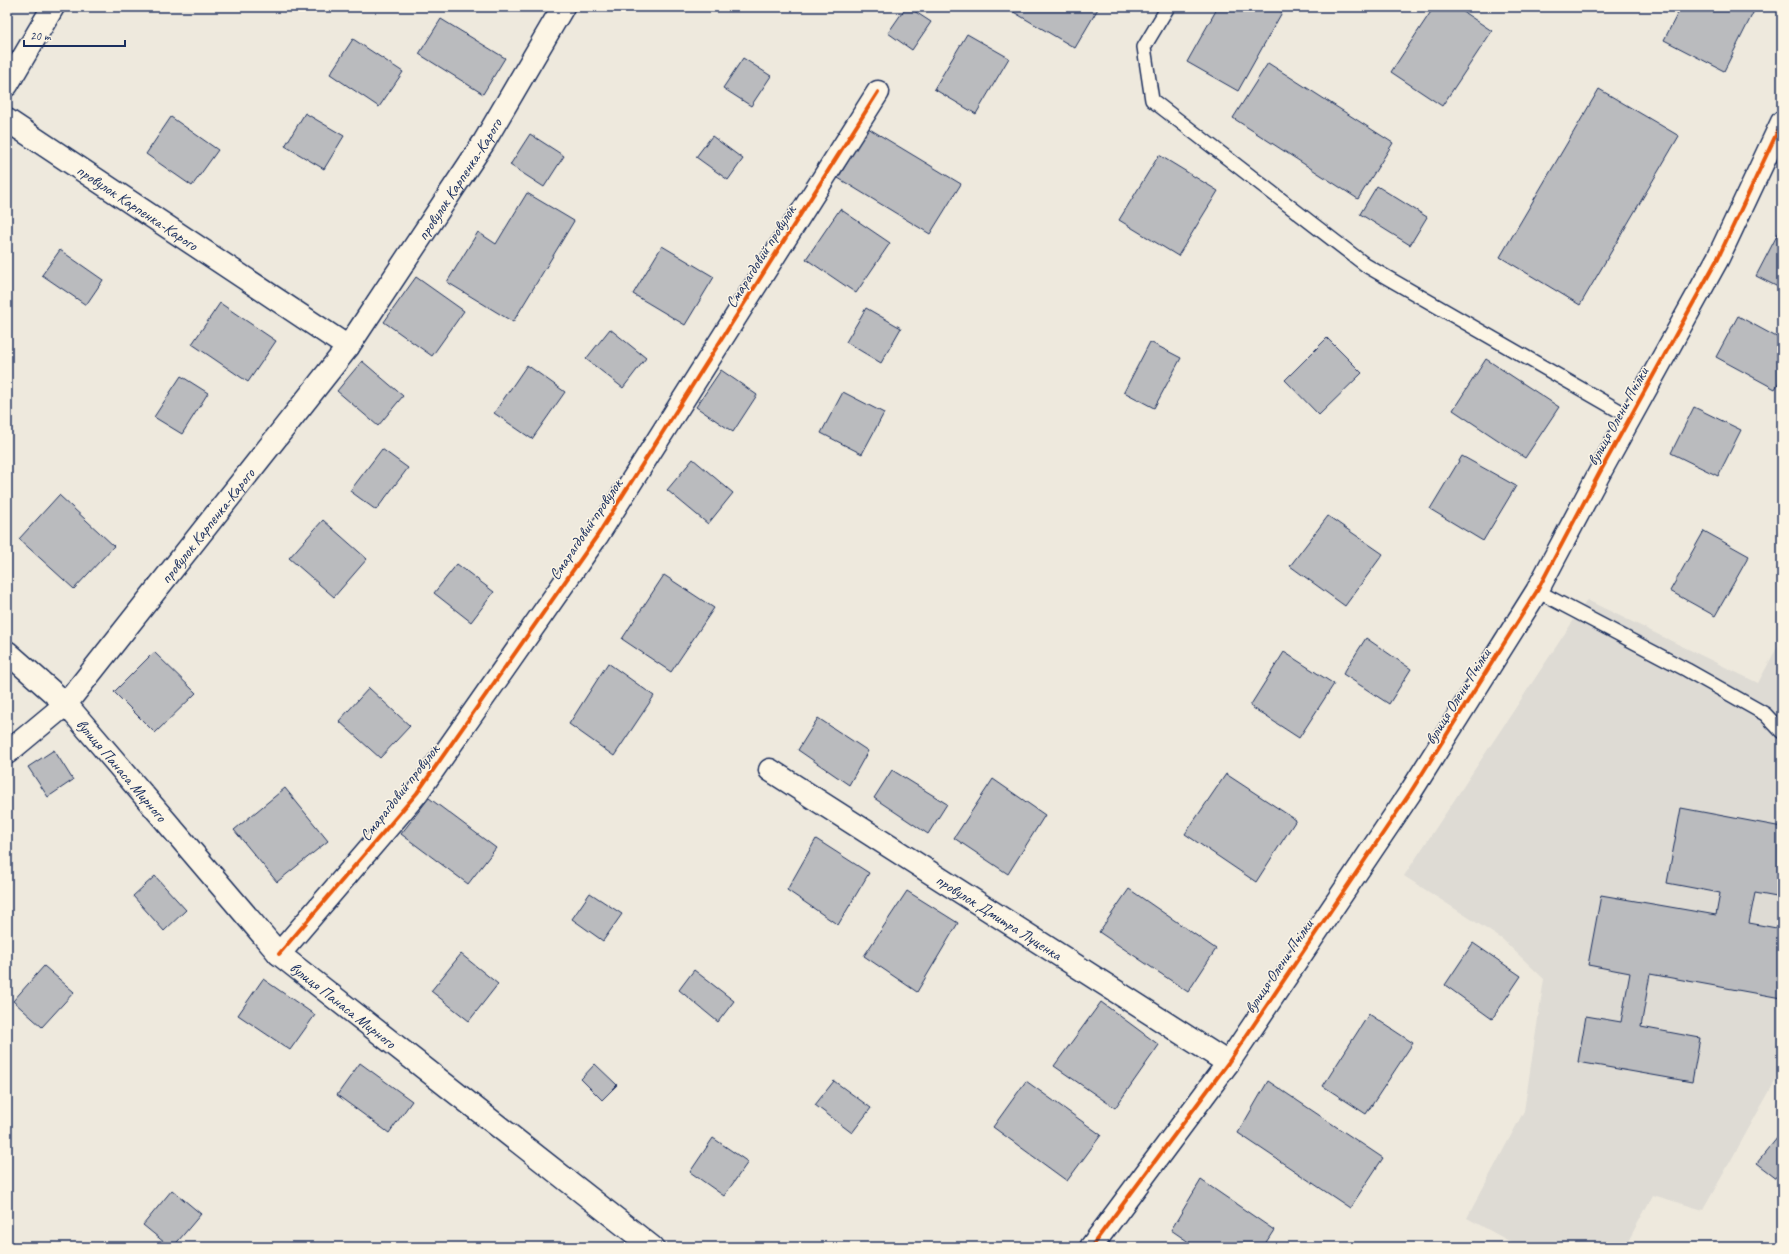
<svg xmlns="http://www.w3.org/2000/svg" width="1789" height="1254" font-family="Caveat,sans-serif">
  <rect width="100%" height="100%" fill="#eee9dd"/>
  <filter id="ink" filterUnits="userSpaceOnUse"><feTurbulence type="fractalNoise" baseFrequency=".025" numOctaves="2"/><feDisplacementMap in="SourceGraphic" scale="8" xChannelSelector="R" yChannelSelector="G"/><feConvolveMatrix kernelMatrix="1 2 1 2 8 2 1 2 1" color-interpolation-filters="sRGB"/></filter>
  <g filter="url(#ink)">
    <!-- built -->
    <polygon fill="#dedbd4" points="1587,600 1758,683 1782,638 1782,1069 1703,1210 1653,1195 1625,1247 1520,1247 1467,1218 1524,1111 1544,979 1502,939 1404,876"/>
    <!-- building -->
    <g fill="#babbbe" stroke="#1b2f5e">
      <polygon points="906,7 908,7 931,22 912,50 888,33"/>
      <polygon points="1005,7 1099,7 1075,48"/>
      <polygon points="1218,7 1285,7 1238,91 1187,62"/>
      <polygon points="1434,7 1456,7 1492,31 1442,106 1391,72"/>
      <polygon points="1681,7 1756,7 1724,71 1664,40"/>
      <polygon points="441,19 505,58 483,94 419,54"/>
      <polygon points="967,34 1009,58 976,114 934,89"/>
      <polygon points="353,39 403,72 379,107 330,74"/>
      <polygon points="743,58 771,76 751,106 723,88"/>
      <polygon points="1268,63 1393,143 1358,199 1233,118"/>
      <polygon points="1599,89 1679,136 1580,305 1500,257"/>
      <polygon points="305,113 344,136 324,169 285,146"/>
      <polygon points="171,117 218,150 192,186 146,154"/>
      <polygon points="868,128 961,184 930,234 838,178"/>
      <polygon points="530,134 564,156 544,187 510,165"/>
      <polygon points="712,136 743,159 728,180 696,157"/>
      <polygon points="1159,155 1218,191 1178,256 1119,220"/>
      <polygon points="1377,186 1427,217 1410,245 1360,214"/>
      <polygon points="527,193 574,221 513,322 447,282 478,232 496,244"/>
      <polygon points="840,209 890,243 856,293 806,259"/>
      <polygon points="1782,226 1782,289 1756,276"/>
      <polygon points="662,246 714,277 685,325 633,294"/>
      <polygon points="60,250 103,280 86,305 42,275"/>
      <polygon points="416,277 464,311 432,356 384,322"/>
      <polygon points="220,303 276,341 248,382 192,344"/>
      <polygon points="866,308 901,328 881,363 846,342"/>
      <polygon points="1738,316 1782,340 1782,377 1775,389 1716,357"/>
      <polygon points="610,329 646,358 623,388 586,359"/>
      <polygon points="1327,338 1362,373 1319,415 1285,380"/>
      <polygon points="1150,342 1181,358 1154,408 1124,392"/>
      <polygon points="1486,359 1559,407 1525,458 1453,410"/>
      <polygon points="362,361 403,396 378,426 337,391"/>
      <polygon points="527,365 565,392 532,439 494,413"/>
      <polygon points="721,370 757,395 733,432 696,407"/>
      <polygon points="181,376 208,393 182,434 154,417"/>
      <polygon points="843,392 884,413 862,454 821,433"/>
      <polygon points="1694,407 1741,430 1718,476 1671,453"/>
      <polygon points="382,449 408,468 376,510 350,491"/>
      <polygon points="1462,456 1516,486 1483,541 1430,509"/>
      <polygon points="693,459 733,493 708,524 667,490"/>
      <polygon points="59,495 114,546 74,589 19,539"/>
      <polygon points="1328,516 1383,554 1345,606 1290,566"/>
      <polygon points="323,520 367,559 334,597 289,558"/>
      <polygon points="1704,531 1749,556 1715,616 1670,591"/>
      <polygon points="457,564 494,592 471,622 434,593"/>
      <polygon points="664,575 714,608 671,672 622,639"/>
      <polygon points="1366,638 1411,669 1389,704 1343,674"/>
      <polygon points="154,652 196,693 155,733 114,692"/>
      <polygon points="1284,652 1334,684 1299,738 1250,706"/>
      <polygon points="608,663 654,696 614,756 569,724"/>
      <polygon points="369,688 410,726 380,758 339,721"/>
      <polygon points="818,718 868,751 849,785 798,750"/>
      <polygon points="54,750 73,780 48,797 28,767"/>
      <polygon points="892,770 947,804 928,834 874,798"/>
      <polygon points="1226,774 1296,820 1256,882 1185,834"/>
      <polygon points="993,779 1045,815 1008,874 954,838"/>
      <polygon points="285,788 328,841 277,882 234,830"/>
      <polygon points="429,798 496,848 468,884 401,834"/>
      <polygon points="1681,808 1782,827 1782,898 1755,893 1749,923 1782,929 1781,998 1650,974 1641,1027 1700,1038 1692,1082 1578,1062 1586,1016 1621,1022 1630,973 1588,965 1601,895 1716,915 1720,893 1667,883"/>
      <polygon points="816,839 869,873 838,925 787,890"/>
      <polygon points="155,876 186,910 164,931 133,896"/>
      <polygon points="1129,889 1216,949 1188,992 1099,932"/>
      <polygon points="907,891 958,923 917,992 864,956"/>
      <polygon points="590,893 622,914 603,941 572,919"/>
      <polygon points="1473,943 1521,976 1492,1019 1445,985"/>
      <polygon points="461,954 498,984 469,1021 431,991"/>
      <polygon points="44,966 74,992 42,1027 13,1001"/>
      <polygon points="694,970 734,1001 718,1022 679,990"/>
      <polygon points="263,979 315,1015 290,1050 238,1015"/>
      <polygon points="1101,1002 1159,1045 1115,1108 1054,1066"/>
      <polygon points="1369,1014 1413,1043 1366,1114 1323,1086"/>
      <polygon points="360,1063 412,1101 389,1133 337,1095"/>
      <polygon points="595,1064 617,1085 602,1100 581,1079"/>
      <polygon points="834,1081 871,1108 852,1133 815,1105"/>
      <polygon points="1026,1081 1101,1135 1067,1181 993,1127"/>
      <polygon points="1268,1081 1383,1158 1350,1208 1238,1133"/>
      <polygon points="1782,1132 1782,1182 1757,1163"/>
      <polygon points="713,1138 748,1162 724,1196 690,1172"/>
      <polygon points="1201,1180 1274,1230 1263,1247 1196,1247 1171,1230"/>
      <polygon points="172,1190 201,1214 173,1247 170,1247 143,1225"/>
    </g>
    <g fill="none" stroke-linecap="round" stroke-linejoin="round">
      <!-- lane casing -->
      <g stroke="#1b2f5e" stroke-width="16">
        <g id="lane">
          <polyline points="1168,7 1144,47 1152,100 1367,266 1630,417"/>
          <polyline points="1537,591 1687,670 1765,714 1782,732"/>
        </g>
      </g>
      <!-- street casing -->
      <g stroke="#1b2f5e" stroke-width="25">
        <g id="street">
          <polyline points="7,85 53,7"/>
          <path id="s1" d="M7,120l341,227"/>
          <path id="s2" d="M7,652l59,52 213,250 373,293"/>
          <path id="s3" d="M7,753l59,-49 282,-357 136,-205 79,-135"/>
          <path id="s4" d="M770,770l458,293"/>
          <polyline points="279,954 417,793 597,536 878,92"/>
          <polyline points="1091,1247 1228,1063 1410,793 1537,591 1600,472 1718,258 1782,122"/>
        </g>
      </g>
      <!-- lane -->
      <use href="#lane" stroke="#fcf5e5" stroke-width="13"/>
      <!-- street -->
      <use href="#street" stroke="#fcf5e5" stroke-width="22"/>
      <!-- cycleway casing -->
      <g stroke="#fcf5e5" stroke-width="6">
        <g id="cycleway">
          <polyline points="279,954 417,793 597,536 878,92"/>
          <polyline points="1091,1247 1228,1063 1410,793 1537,591 1600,472 1718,258 1782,122"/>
        </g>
      </g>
      <!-- cycleway -->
      <use href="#cycleway" stroke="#e8590c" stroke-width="4"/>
    </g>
  </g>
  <g text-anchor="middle" stroke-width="3" stroke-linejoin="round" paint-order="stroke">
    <!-- street labels -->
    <g font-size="16" fill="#1b2f5e" stroke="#fcf5e5">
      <text dy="6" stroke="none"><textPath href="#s3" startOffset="733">провулок Карпенка-Карого</textPath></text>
      <text dy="6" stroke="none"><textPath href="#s1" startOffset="157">провулок Карпенка-Карого</textPath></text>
      <text transform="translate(760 256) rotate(-58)" y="6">Смарагдовий провулок</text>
      <text transform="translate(1617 416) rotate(-61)" y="6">вулиця Олени Пчілки</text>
      <text dy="6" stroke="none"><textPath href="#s3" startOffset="304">провулок Карпенка-Карого</textPath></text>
      <text transform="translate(585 529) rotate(-56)" y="6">Смарагдовий провулок</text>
      <text transform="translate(1457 696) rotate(-58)" y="6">вулиця Олени Пчілки</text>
      <text dy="6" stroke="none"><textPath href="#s2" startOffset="165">вулиця Панаса Мирного</textPath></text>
      <text transform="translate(399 792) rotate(-52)" y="6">Смарагдовий провулок</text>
      <text dy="6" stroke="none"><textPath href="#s4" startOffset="272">провулок Дмитра Луценка</textPath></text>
      <text transform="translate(1278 966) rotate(-56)" y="6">вулиця Олени Пчілки</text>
      <text dy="6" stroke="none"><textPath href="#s2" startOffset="489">вулиця Панаса Мирного</textPath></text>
    </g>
  </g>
  <!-- margin -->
  <rect width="1789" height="1254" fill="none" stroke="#fcf5e5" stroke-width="24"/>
  <rect x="12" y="12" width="1765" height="1230" fill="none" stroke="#1b2f5e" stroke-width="1.5" filter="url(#ink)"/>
  <!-- scale -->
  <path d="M24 40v6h101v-6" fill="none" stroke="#1b2f5e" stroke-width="2"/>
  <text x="30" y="40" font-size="12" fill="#1b2f5e" stroke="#fcf5e5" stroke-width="3" paint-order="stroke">20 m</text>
</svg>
